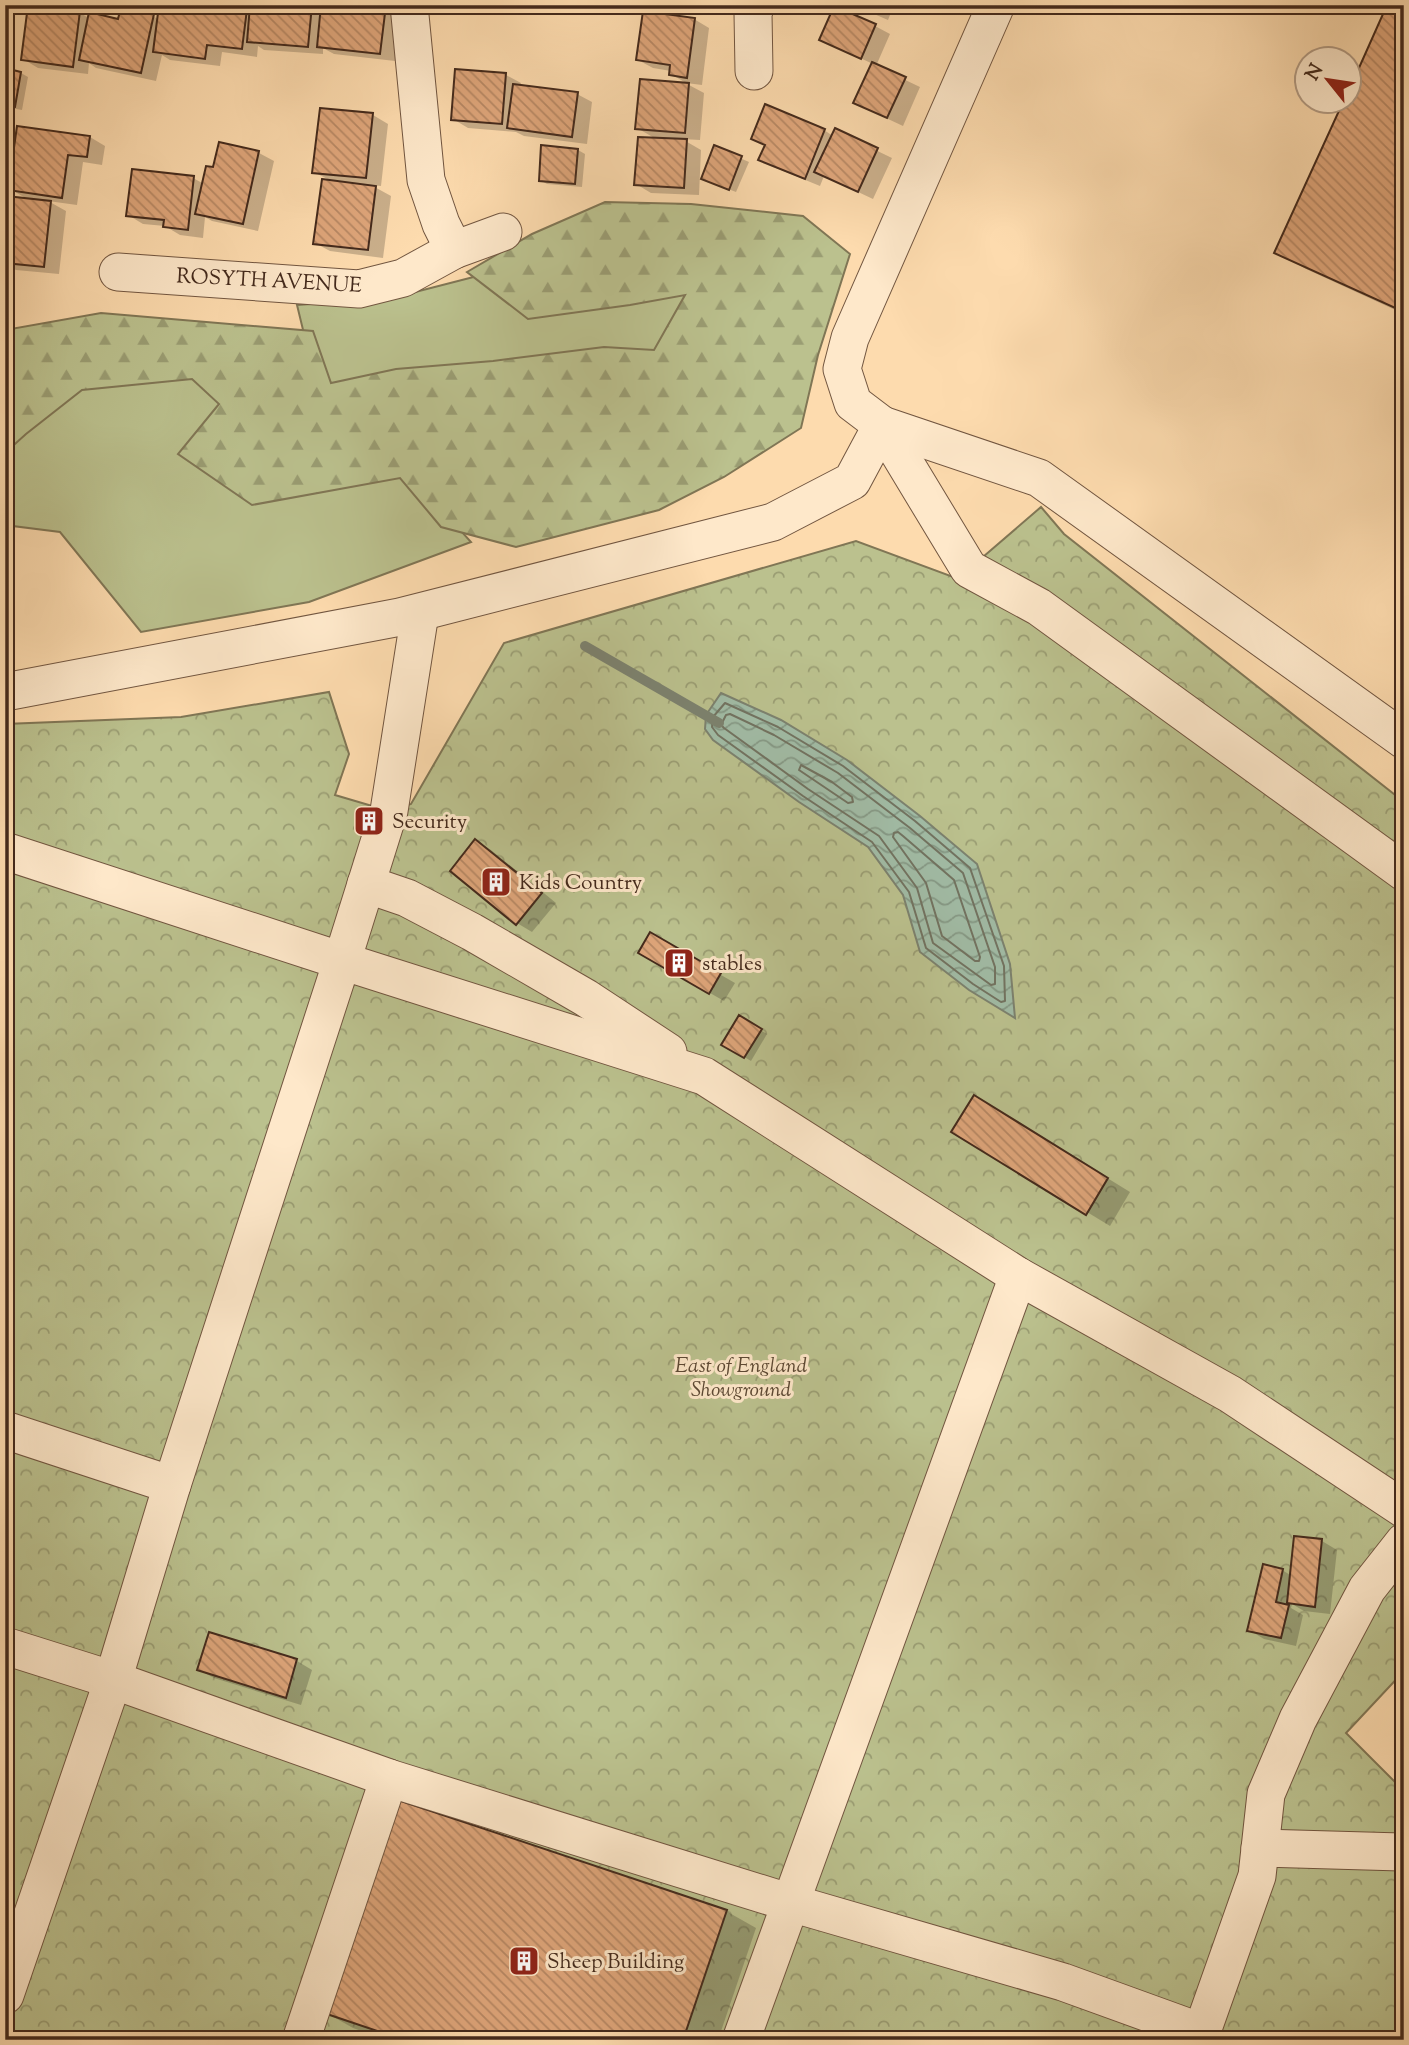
<svg xmlns="http://www.w3.org/2000/svg" width="1409" height="2045" font-family="'Sorts Mill Goudy',serif">
  <defs>
    <pattern id="forest-firs" width="22" height="20" patternUnits="userSpaceOnUse" patternTransform="scale(1.75)"><rect width="22" height="20" fill="#bbc18e"/><path d="M5 1l3.5 6h-7zM16 11l3.5 6h-7z" fill="#9a9d73"/></pattern>
    <pattern id="park-crowns" width="20" height="18" patternUnits="userSpaceOnUse" patternTransform="scale(1.75)"><rect width="20" height="18" fill="#bbc18e"/><path d="M2 6a3 3 0 1 1 6 0M12 15a3 3 0 1 1 6 0" fill="none" stroke="#9a9d73"/></pattern>
    <pattern id="water-waves" width="16" height="10" patternUnits="userSpaceOnUse" patternTransform="scale(1.75)"><rect width="16" height="10" fill="#a1bca6"/><path d="M0 5q4-4 8 0t8 0" fill="none" stroke="#859986"/></pattern>
    <pattern id="building-back-hatch" width="6" height="6" patternUnits="userSpaceOnUse" patternTransform="scale(1.75)"><rect width="6" height="6" fill="#dea57a"/><path d="M-1 5l2 2M0 0l6 6M5-1l2 2" fill="none" stroke="#b68763"/></pattern>
  </defs>
  <rect width="100%" height="100%" fill="#fddbae"/>
  <filter id="stains"><feTurbulence type="fractalNoise" baseFrequency=".00286" numOctaves="4"/><feColorMatrix values="0 0 0 0 .2 0 0 0 0 .09 0 0 0 0 .02 0 0 0 .5 -.17"/></filter>
  <radialGradient id="worn" r=".72"><stop offset=".6" stop-color="#630" stop-opacity="0"/><stop offset="1" stop-color="#630" stop-opacity=".3"/></radialGradient>
  <!-- green -->
  <g fill="#bbc18e" stroke="#807655" stroke-width="2">
    <polygon points="489,273 694,281 681,356 319,396 297,305 392,298"/>
    <polygon points="195,371 405,469 471,542 309,602 141,632 60,532 5,525 5,444 80,382"/>
  </g>
  <!-- forest -->
  <polygon fill="url(#forest-firs)" stroke="#807655" stroke-width="2" points="605,202 691,204 803,216 850,254 818,355 801,428 724,477 659,510 516,547 441,527 400,478 252,505 178,454 219,404 192,379 82,390 26,434 5,453 5,330 101,313 313,331 331,383 396,369 493,361 604,347 654,350 685,295 630,305 528,319 467,272 532,234"/>
  <!-- park -->
  <polygon fill="url(#park-crowns)" stroke="#807655" stroke-width="2" points="1041,507 1064,534 1404,802 1404,1671 1346,1733 1404,1791 1404,2040 5,2040 5,724 181,717 329,692 349,754 335,795 389,811 411,804 504,643 856,541 953,577 969,569"/>
  <!-- water -->
  <polygon fill="url(#water-waves)" stroke="#7c826f" stroke-width="2" points="721,693 781,720 847,760 920,816 977,864 1010,964 1015,1018 969,990 920,952 903,895 868,847 799,802 713,740 705,729 706,715"/>
  <!-- shadow -->
  <g fill="#0003">
    <polygon points="252,5 392,5 401,10 395,61 334,54 323,48 323,54 264,50 258,46 257,57 222,52 220,66 170,60 162,55 156,81 96,68 89,63 88,74 38,68 23,59 79,12 90,19 120,21 153,16 159,20 246,11 251,14"/>
    <polygon points="581,5 618,5 617,12 590,11"/>
    <polygon points="853,5 894,5 888,20"/>
    <polygon points="1389,5 1404,5 1404,314 1306,269 1277,252 1345,102 1350,102 1350,92"/>
    <polygon points="694,19 709,28 702,85 686,83 671,74 671,71 653,68 638,60"/>
    <polygon points="875,26 890,34 876,66 920,87 903,126 871,111 873,64 822,40"/>
    <polygon points="5,70 21,73 28,77 22,110 5,107"/>
    <polygon points="506,75 521,83 520,87 577,94 592,102 587,144 524,136 516,132 468,128 453,119"/>
    <polygon points="689,85 704,93 700,140 682,139 701,150 699,195 651,193 636,184 658,140 637,128"/>
    <polygon points="373,115 388,124 381,186 371,185 391,196 383,258 330,251 315,243 333,182 314,172"/>
    <polygon points="824,130 833,136 836,131 892,158 873,199 824,176 820,186 776,168 761,159 766,146 753,138"/>
    <polygon points="90,137 105,146 102,165 83,162 77,205 48,201 66,211 59,274 16,270 5,264 5,223 8,198 29,200 10,189"/>
    <polygon points="220,144 259,153 274,161 258,231 212,221 205,217 203,238 180,235 165,226 143,224 128,215 193,178 204,184 215,169"/>
    <polygon points="715,147 749,162 736,192 710,182"/>
    <polygon points="578,150 585,154 582,187 547,184 540,180"/>
    <polygon points="476,841 491,850 556,903 532,932 517,923"/>
    <polygon points="651,935 735,983 724,1001 640,953"/>
    <polygon points="739,1017 767,1034 751,1061 723,1044"/>
    <polygon points="997,1110 1130,1192 1110,1226 954,1131"/>
    <polygon points="1296,1538 1322,1541 1337,1550 1330,1614 1304,1611 1292,1604 1291,1608 1303,1615 1296,1646 1264,1639 1249,1630 1282,1570 1292,1576"/>
    <polygon points="210,1635 297,1661 312,1670 301,1705 214,1678 199,1670"/>
    <polygon points="726,1911 756,1928 718,2040 387,2040 353,2028 323,2011"/>
  </g>
  <g fill="none" stroke-linecap="round" stroke-linejoin="round">
    <!-- shore -->
    <g stroke="#727361" stroke-width="2">
      <polygon points="725,703 778,727 843,766 915,821 970,868 1004,966 1005,1001 1001,1002 973,984 926,948 909,892 872,842 803,796 718,735 712,727 713,717"/>
      <polygon points="730,714 774,735 838,773 910,828 963,873 995,967 995,984 991,985 933,943 917,888 879,836 808,789 724,728 721,725 726,715"/>
      <polygon points="801,765 832,782 852,797 853,802 848,803 799,770"/>
      <polygon points="894,833 898,832 903,836 954,880 980,957 979,961 975,961 942,936 926,883 893,837"/>
    </g>
    <!-- stream -->
    <polyline stroke="#7c826f" stroke-width="10" points="585,646 719,723"/>
  </g>
  <!-- building -->
  <g fill="url(#building-back-hatch)" stroke="#442a1c" stroke-width="2">
    <polygon points="28,5 80,11 73,67 21,60"/>
    <polygon points="159,5 215,5 247,9 242,49 207,45 205,59 153,52"/>
    <polygon points="250,5 312,5 308,47 247,42"/>
    <polygon points="321,5 386,5 380,54 317,47"/>
    <polygon points="854,5 875,5 872,13"/>
    <polygon points="1387,5 1404,5 1404,312 1274,253 1343,102 1350,102 1350,88"/>
    <polygon points="834,6 876,24 861,59 819,40"/>
    <polygon points="121,7 154,14 141,73 79,60 89,12 118,19"/>
    <polygon points="643,11 695,18 687,78 669,75 670,65 636,60"/>
    <polygon points="872,62 906,77 887,118 853,103"/>
    <polygon points="5,68 21,72 15,107 5,106"/>
    <polygon points="455,69 506,73 502,124 451,120"/>
    <polygon points="640,79 689,83 685,133 635,129"/>
    <polygon points="513,84 578,92 572,137 507,128"/>
    <polygon points="765,104 825,129 805,179 758,160 765,145 751,139"/>
    <polygon points="320,108 373,113 366,178 312,173"/>
    <polygon points="17,126 90,136 87,157 68,155 62,198 8,190"/>
    <polygon points="835,128 878,148 858,192 814,172"/>
    <polygon points="638,137 687,139 684,188 634,185"/>
    <polygon points="219,142 259,151 243,224 195,214 206,166 213,167"/>
    <polygon points="541,145 578,149 575,184 539,181"/>
    <polygon points="714,145 742,156 729,190 701,179"/>
    <polygon points="132,169 194,176 188,230 163,227 164,220 126,216"/>
    <polygon points="322,179 376,186 368,250 313,244"/>
    <polygon points="6,196 51,201 44,267 5,263"/>
    <polygon points="367,808 378,812 371,833 360,829"/>
    <polygon points="475,839 542,893 516,925 450,871"/>
    <polygon points="650,932 721,973 709,994 638,953"/>
    <polygon points="739,1015 762,1029 744,1058 721,1045"/>
    <polygon points="974,1095 1108,1178 1086,1215 951,1132"/>
    <polygon points="1294,1536 1322,1539 1315,1607 1287,1603"/>
    <polygon points="1263,1564 1283,1569 1276,1602 1289,1605 1281,1638 1247,1631"/>
    <polygon points="209,1632 297,1659 286,1698 197,1670"/>
    <polygon points="392,1798 727,1910 683,2040 404,2040 321,2012"/>
  </g>
  <g fill="none" stroke-linecap="round" stroke-linejoin="round">
    <!-- minor casing -->
    <g stroke="#725640" stroke-width="39">
      <g id="minor">
        <polyline points="409,5 426,180 441,224 454,250"/>
        <polyline points="996,5 850,338 842,369 853,403 882,425 969,569 1039,607 1404,872"/>
        <polyline points="754,71 753,13 756,5"/>
        <polyline points="118,272 359,289 403,278 454,250 503,232"/>
        <polyline points="5,692 400,617 773,522 852,481 882,425 1039,478 1404,740"/>
        <polyline points="5,851 342,961 704,1076 1018,1276 1230,1394 1404,1509"/>
        <polyline points="366,884 407,898 472,932 586,998 668,1052"/>
        <polyline points="5,1430 172,1485 113,1680 5,1995"/>
        <polyline points="172,1485 342,961 389,811 420,613"/>
        <polyline points="5,1646 113,1680 389,1778 791,1903 1063,1982 1201,2032"/>
        <polyline points="1260,1848 1401,1852 1404,1854"/>
        <polyline points="301,2040 389,1778"/>
        <polyline points="741,2040 1018,1276"/>
        <polyline points="1199,2040 1257,1876 1266,1794 1298,1719 1367,1589 1404,1542"/>
      </g>
    </g>
    <!-- minor -->
    <use href="#minor" stroke="#fee8ca" stroke-width="37"/>
  </g>
  <!-- icons -->
  <defs>
    <g id="building-square" transform="scale(1.575)"><rect x="-9" y="-9" width="18" height="18" rx="4" fill="#8f2418" stroke="#fee8ca"/><path d="M-4-6H4V6H1V3H-1V6H-4ZM-2.5-4.3h1.7v1.8h-1.7ZM.8-4.3h1.7v1.8H.8ZM-2.5-1h1.7V.8h-1.7ZM.8-1h1.7V.8H.8Z" fill="#fff"/></g>
  </defs>
  <g fill-rule="evenodd">
    <use href="#building-square" x="369" y="821"/>
    <use href="#building-square" x="496" y="882"/>
    <use href="#building-square" x="679" y="963"/>
    <use href="#building-square" x="524" y="1961"/>
  </g>
  <g text-anchor="middle" stroke-width="6" stroke-linejoin="round" paint-order="stroke">
    <!-- street labels -->
    <g font-size="21" fill="#442a1c" stroke="#fee8ca">
      <text transform="translate(269 280) rotate(3)" y="7">ROSYTH AVENUE</text>
    </g>
    <!-- poi labels -->
    <g font-size="21" fill="#442a1c" stroke="#fee8ca" text-anchor="start">
      <text x="392" y="828">Security</text>
      <text x="519" y="889">Kids Country</text>
      <text x="702" y="970">stables</text>
      <text x="547" y="1968">Sheep Building</text>
    </g>
    <!-- park labels -->
    <g font-size="21" font-style="italic" fill="#5c4833" stroke="#fee8ca">
      <text x="741" y="1372">East of England<tspan x="741" dy="24">Showground</tspan></text>
    </g>
  </g>
  <!-- margin -->
  <rect width="1409" height="2045" fill="none" stroke="#fddbae" stroke-width="28"/>
  <rect x="7" y="7" width="1395" height="2031" fill="none" stroke="#442a1c" stroke-width="3.5"/>
  <rect x="14" y="14" width="1381" height="2017" fill="none" stroke="#442a1c" stroke-width="2"/>
  <!-- north arrow -->
  <g transform="translate(1328 80) rotate(300)"><circle r="33" fill="#fee8ca" stroke="#b49c84" stroke-width="2"/>
  <path d="M0-5L12 26L0 18L-12 26Z" fill="#8f2418"/>
  <text y="-10" font-size="19" font-weight="bold" text-anchor="middle" fill="#442a1c">N</text>
  </g>
  <rect width="100%" height="100%" filter="url(#stains)"/>
  <rect width="100%" height="100%" fill="url(#worn)"/>
</svg>
